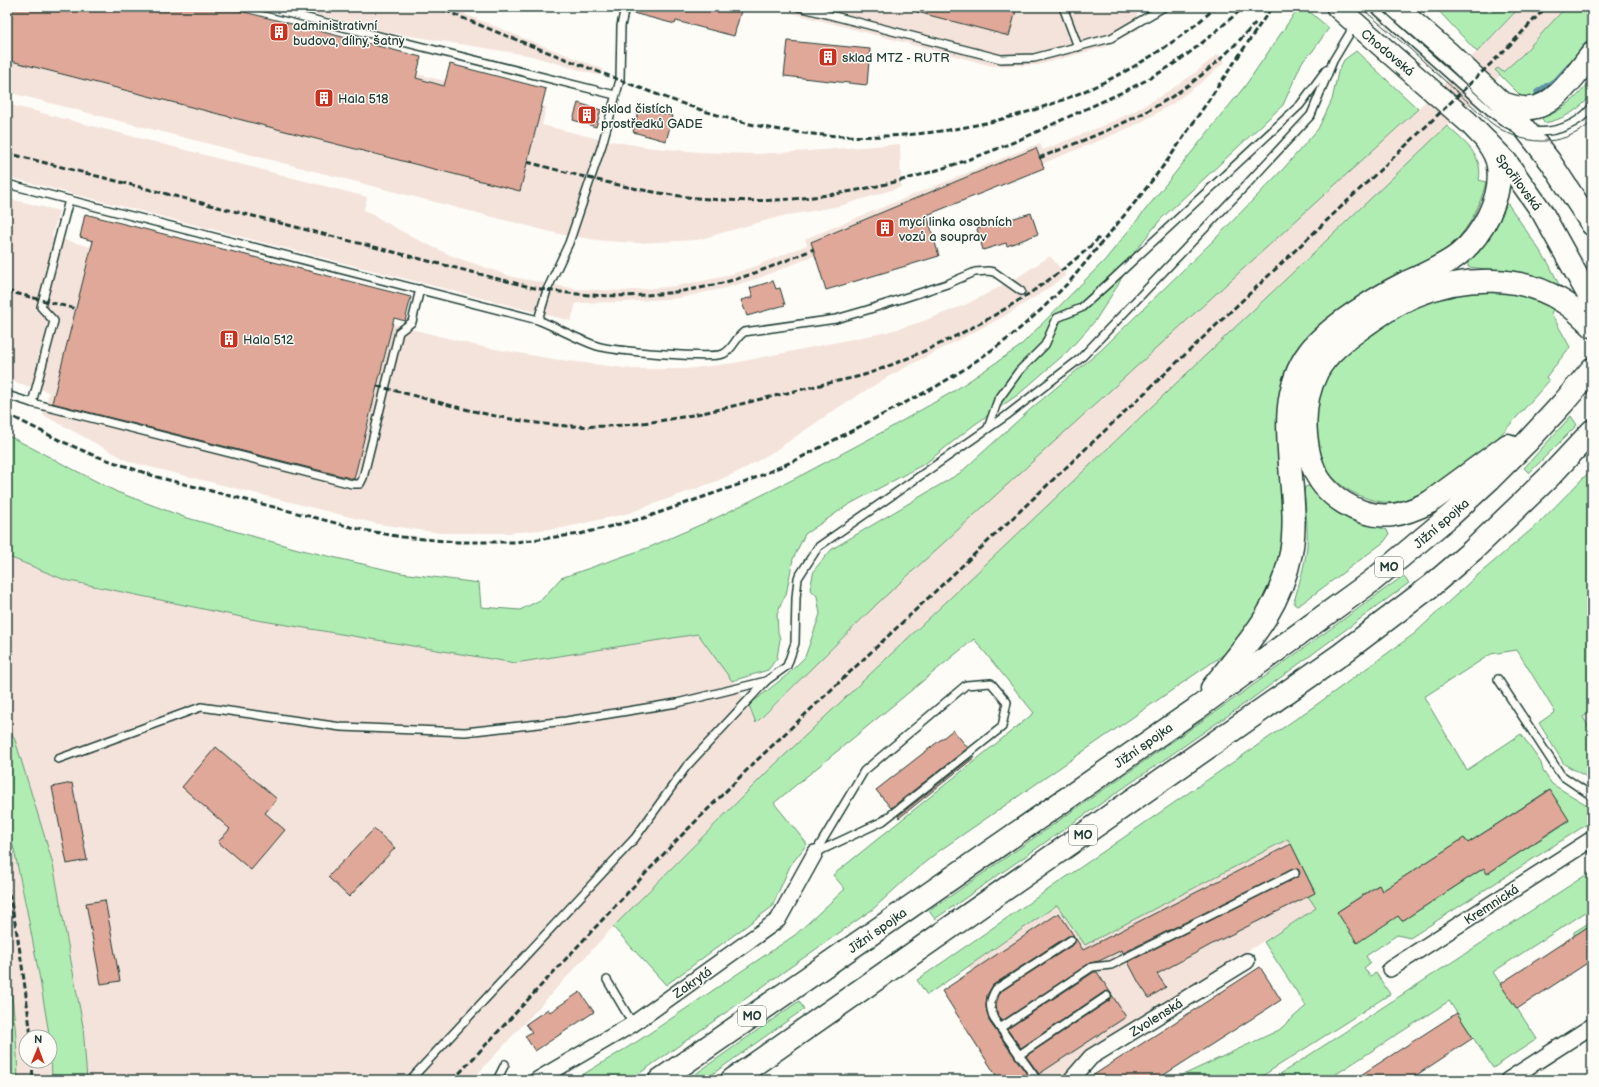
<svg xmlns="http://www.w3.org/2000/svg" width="1599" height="1087" font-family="'Balsamiq Sans',sans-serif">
  <rect width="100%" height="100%" fill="#fdfcf7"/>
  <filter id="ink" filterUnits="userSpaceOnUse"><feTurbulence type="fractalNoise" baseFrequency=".025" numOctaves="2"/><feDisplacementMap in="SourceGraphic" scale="8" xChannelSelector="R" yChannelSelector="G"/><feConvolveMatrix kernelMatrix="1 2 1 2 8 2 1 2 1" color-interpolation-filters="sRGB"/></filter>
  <g filter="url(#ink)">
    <!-- built -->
    <g fill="#f4e3db">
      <polygon points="7,7 157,7 546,107 542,125 595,138 645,147 699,152 754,154 795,152 900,144 901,187 840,206 778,217 697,240 638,243 605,241 563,235 7,92"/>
      <polygon points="288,7 448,7 523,38 603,69 600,76 528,55 386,32"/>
      <polygon points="769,7 1136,7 1139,29 1105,47 1038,65 993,66"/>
      <polygon points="1520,7 1566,7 1522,55 1447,126 766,773 613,927 472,1080 87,1080 83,1026 53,864 15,740 7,723 7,556 66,580 251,619 515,663 698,634 749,705 757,723 879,602 1404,122 1498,31"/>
      <polygon points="1218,54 1225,62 1203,81 1172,104 1140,123 1108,137 759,278 726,288 679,298 624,302 576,303 571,321 7,177 7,104 367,197 364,210 412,237 452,256 513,277 576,289 623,291 676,286 722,277 756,266 807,245 805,239 1040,143 1043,150 1102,126 1133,112 1164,94 1196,72"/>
      <polygon points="7,198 59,211 52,237 478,346 553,359 632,369 686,369 734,363 887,332 921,322 967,304 1015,279 1050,256 1066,275 1040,294 1003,317 891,375 839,407 776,450 744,469 717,481 629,513 563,528 507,533 440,533 378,524 130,462 43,415 49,392 7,380"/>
      <polygon points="7,829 14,849 27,911 50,1037 26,1037 26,1061 50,1061 50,1039 52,1080 18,1080 17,1050 10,984 7,965"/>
      <polygon points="1288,839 1315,893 1308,896 1316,908 1097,1046 1078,1080 1023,1080 979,1011 972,972 968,966 1057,905 1085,945"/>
    </g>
    <!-- green -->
    <g fill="#b0edb3" stroke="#689574" fill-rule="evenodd">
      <polygon points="1299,7 1304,7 1329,28 1312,52 1302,62 1283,105 1161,219 1135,251 1118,285 1095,321 1067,352 1019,394 974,425 926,463 848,505 805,534 793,559 786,595 781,603 777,615 778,632 780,639 777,658 768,670 732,681 698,634 515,663 251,619 65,580 7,556 7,435 117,492 184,517 298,549 401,573 479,583 481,607 520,610 542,599 561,578 650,547 718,517 800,476 888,429 954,391 1019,347 1105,260 1245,86"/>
      <polygon points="1435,7 1520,7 1477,52"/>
      <polygon points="1566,7 1592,7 1592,39 1557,79 1537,92 1533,98 1523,98 1495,70 1498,68 1503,72 1522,55"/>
      <polygon points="1356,51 1418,109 879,602 756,723 749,705 787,675 805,657 820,614 817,596 810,589 814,570 832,549 960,473 1033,407 1100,351 1219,235 1285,167 1318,129 1332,100 1338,72 1344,60"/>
      <path d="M1592,79v15c-11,15 -29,26 -48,29l-2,-5c21,-7 37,-22 50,-39z"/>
      <path d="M1447,126c16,15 37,29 32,54l7,2c-8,31 -19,49 -42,71l-109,65 -52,210 -1,29 -9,30 -37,56 -13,12 -284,196 -21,17 -45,41 -243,171h-56l64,-39 157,-106 50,-46 -12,-14 201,-162 -60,-74 -200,164 33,41 -17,22 -18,41 -106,78 -53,-58 153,-154z"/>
      <polygon points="1506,201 1549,264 1561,289 1539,277 1523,273 1468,267 1468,263 1487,239"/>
      <path d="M1481,290l40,2 34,15 -4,6 19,34 -24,30 3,4c-20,22 -40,46 -61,67 -12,11 -27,19 -39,29 -9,6 -18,14 -27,19 -16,9 -39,8 -56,2 -27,-9 -46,-29 -49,-58 -2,-21 -1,-43 9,-62 13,-25 75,-68 102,-78 18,-6 35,-8 53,-10z"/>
      <polygon points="1571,416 1577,425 1529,473 1524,468"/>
      <path d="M1592,469v242l-9,6 8,14 -2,2 3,5v42l-28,-16 -25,-41 16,-11 -38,-62 -26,4 -67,43 43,73 54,-36 20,29 2,8 9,13 40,24v7l-2,2 2,4 -182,117 -13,-3 -31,21 4,7 -6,5 6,8 6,-3 14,21 -134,86h-73l-2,-4 98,-46 27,-24 -42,-64 52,-34 -8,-12 7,-4 -27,-53 -203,106 -28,-40 -130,90 -10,-15 399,-275 98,-71 58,-54 66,-56zM1549,790l20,31 -81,52 -4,-5 -82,53 -4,-5 -61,-4 41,-27 4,6 82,-53 4,5z"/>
      <path d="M1308,486c6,2 16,16 23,21 16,11 37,17 56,23l2,5 -5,7 -83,62 -4,2 -3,-2v-2c5,-19 11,-36 13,-56 1,-17 -1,-36 -3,-53l1,-6z"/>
      <polygon points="1403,576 1409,583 1250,700 935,919 929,911 1245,691"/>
      <polygon points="7,723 15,740 53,864 83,1026 87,1080 52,1080 51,1046 40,980 27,911 14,849 7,829"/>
      <polygon points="1592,871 1592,908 1493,972 1537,1039 1493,1068 1449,1001 1327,1080 1271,1080"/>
      <polygon points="1592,921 1592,924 1574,936 1574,932"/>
      <path d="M7,965c7,38 10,77 11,115h-11z"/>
      <polygon points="799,1001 804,1009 704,1080 687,1080"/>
    </g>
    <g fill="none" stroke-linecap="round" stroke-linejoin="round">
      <!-- stream -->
      <g stroke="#6093a3" stroke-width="5.5">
        <polyline points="1583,49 1592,39"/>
        <polyline points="1537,92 1557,79 1570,65"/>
      </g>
    </g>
    <!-- building -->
    <g fill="#e0a899" stroke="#1f3d34">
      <polygon points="7,7 225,7 421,57 416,78 444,86 450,64 546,89 520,191 7,60"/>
      <polygon points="630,7 742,7 734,36 676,21 675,24 629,12"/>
      <polygon points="918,7 1017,7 1009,36 917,12"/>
      <polygon points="788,41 870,49 867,85 784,76"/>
      <polygon points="578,103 601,110 596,127 573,120"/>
      <polygon points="639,108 673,116 666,141 633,132"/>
      <polygon points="1036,148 1044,168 927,215 939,256 826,290 811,242"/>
      <polygon points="1031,213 1038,234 1007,246 1006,243 983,250 977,229"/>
      <polygon points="85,214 411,297 405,321 394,318 354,479 52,403 93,241 80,237"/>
      <polygon points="773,281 776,289 780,288 785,305 747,316 741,300 753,297 750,288"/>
      <polygon points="953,730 968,748 891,808 876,790"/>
      <polygon points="216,747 277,799 265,813 285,830 251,870 218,842 230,829 182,787"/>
      <polygon points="974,756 975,757 899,818 898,816"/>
      <polygon points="72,783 87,860 67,864 52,787"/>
      <polygon points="1550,790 1569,820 1487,874 1484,868 1402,921 1398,916 1357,943 1337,912 1379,885 1382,891 1464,838 1468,843"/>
      <polygon points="374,829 395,848 349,897 328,877"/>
      <polygon points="1291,844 1315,893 1216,942 1157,974 1166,987 1149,998 1139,983 1128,962 1297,877 1300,874 1299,870 1296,868 1293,869 1123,953 1122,950 1099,961 1090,963 1002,1021 998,1017 996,1004 1000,992 1074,944 1076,939 1083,950"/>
      <polygon points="105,900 120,981 101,984 86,903"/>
      <polygon points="1059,913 1074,936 1068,936 993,985 987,995 986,1007 989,1021 1031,1080 999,1080 942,991"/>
      <polygon points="1592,924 1592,960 1517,1009 1500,984"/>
      <polygon points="1260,967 1281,1000 1156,1080 1086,1080"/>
      <polygon points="1094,972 1097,972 1112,995 1126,1017 1039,1074 1026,1056 1110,1000 1112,996 1111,993 1107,991 1104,992 1021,1048 1007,1029"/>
      <polygon points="580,992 594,1012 535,1051 525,1036 532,1032 526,1024 548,1009 550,1012"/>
      <polygon points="1457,1013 1473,1038 1409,1080 1353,1080"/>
    </g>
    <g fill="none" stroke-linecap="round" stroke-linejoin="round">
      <!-- service casing -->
      <g stroke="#1f3d34" stroke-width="10">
        <g id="service">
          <polyline points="263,7 615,95"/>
          <polyline points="799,7 1001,59 1034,58 1111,38 1164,7"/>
          <polyline points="1063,7 1078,47"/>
          <polyline points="1373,7 1493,114 1504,122 1514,127"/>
          <path d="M1532,131c22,3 46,-6 60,-24"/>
          <path d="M7,184l531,136c20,8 39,19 59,26 16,5 112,13 126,8 10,-4 12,-16 21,-22l92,-13 31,-9 80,-26 28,-12 13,-1 6,1 27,19"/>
          <polyline points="538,320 547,290 569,243 602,145 620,80 621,26 625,7"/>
          <polyline points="7,395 32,403 352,484 360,484 363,478 399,332 412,322 420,289"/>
          <polyline points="32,403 54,321 41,307 69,200"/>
          <polyline points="988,428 998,400 1019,371 1045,345 1057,318 1081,308 1112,280 1300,105 1326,70"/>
          <polyline points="1498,679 1561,775 1592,796"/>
          <polygon points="991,683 1007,702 1002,727 883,821 815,853 864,771 966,685"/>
          <polyline points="58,759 201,707 341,727 465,732 566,721 677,703 766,681 787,666 795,643 796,598 798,578 818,547 1006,416 1081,358 1249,182 1311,115 1333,61 1354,26"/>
          <polyline points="607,980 633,1024"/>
          <polyline points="1000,1028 1092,967 1111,965 1295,873"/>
          <polyline points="1019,1055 1107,996"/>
          <polyline points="410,1080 635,838 686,767 766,681"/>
          <polyline points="497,1080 505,1064"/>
          <path d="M1037,1080l-43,-61c-5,-13 -5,-18 2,-30l75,-49"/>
        </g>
      </g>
      <!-- minor casing -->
      <g stroke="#1f3d34" stroke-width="18">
        <g id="minor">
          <polyline points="1390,969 1592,839"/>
          <polyline points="537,1080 633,1024 778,920 815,853"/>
          <polyline points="1071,1080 1091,1057 1247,961"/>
          <polyline points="1508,1080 1592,1026"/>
        </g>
      </g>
      <!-- secondary casing -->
      <g stroke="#1f3d34" stroke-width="24">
        <g id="secondary">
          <polyline points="1337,7 1468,122 1506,161 1542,212 1592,302"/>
          <polyline points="1396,7 1447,51 1502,103 1518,120 1550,161 1592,225"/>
        </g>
      </g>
      <!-- trunk casing -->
      <g stroke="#1f3d34" stroke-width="25">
        <g id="trunk">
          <path d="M1502,103c9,3 18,6 28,5 25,-1 47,-36 62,-54"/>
          <path d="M1508,445l-78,57c-12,6 -24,11 -37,13 -34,4 -71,-20 -81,-51 -4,-10 -5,-20 -6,-30 -2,-22 1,-42 11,-62 11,-21 32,-35 50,-48 17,-12 35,-24 55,-31 44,-17 100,-18 140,8 11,6 21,16 30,25"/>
          <path d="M1212,688c35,-44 68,-78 79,-135 12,-65 -24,-145 18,-201 19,-25 68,-55 96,-69 18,-8 37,-16 53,-28 24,-19 45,-58 40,-89 -1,-9 -6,-17 -11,-24"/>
          <polyline points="660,1080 1196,709 1372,581 1451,515 1490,479 1527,442 1563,403 1592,369"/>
          <polyline points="732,1080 1340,655 1431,586 1473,550 1550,476 1592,431"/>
        </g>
      </g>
      <!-- service -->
      <use href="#service" stroke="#fdfcf7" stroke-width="7"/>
      <!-- minor -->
      <use href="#minor" stroke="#fdfcf7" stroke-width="15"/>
      <!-- secondary -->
      <use href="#secondary" stroke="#fdfcf7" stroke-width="21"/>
      <!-- trunk -->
      <use href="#trunk" stroke="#fdfcf7" stroke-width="22"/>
      <!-- tram -->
      <path stroke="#1f3d34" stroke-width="1" d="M1360,7l50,42 80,73c31,24 71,27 102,0"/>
      <!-- rail -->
      <g stroke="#1f3d34" stroke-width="3" stroke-dasharray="6 3" stroke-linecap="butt">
        <path d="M437,7c55,24 111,45 167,67 47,18 96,38 146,50 158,36 346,-7 466,-117"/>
        <path d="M7,153l523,134c65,13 131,12 196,-5 30,-8 59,-21 88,-33"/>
        <path d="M1039,158c37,-15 75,-29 110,-48 41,-22 78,-54 108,-89"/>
        <path d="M527,162c65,17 129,35 197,38 97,5 195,-19 285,-56 20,-8 40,-18 59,-27 37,-17 74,-32 107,-54 25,-17 47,-37 69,-56"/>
        <polyline points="7,291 76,309"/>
        <path d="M377,386c64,16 127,37 193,40 67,3 128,-11 191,-27 23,-5 45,-11 68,-16 12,-3 26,-5 38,-9 81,-29 170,-76 232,-136"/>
        <polyline points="7,414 61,441 93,455 157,477 363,530 402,537 457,542 516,542 580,534 644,518 746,482 798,459 937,386 963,370 1009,338 1042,309 1071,280 1141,195 1170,157 1272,7"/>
        <path d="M7,885c12,50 18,101 24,152"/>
        <polyline points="32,1061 33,1080"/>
        <polyline points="453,1080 673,844 755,762 1417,135 1511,44 1546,7"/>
      </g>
    </g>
  </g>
  <!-- icons -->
  <defs>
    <g id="building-square" transform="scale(1)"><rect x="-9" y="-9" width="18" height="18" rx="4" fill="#c8321e" stroke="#fdfcf7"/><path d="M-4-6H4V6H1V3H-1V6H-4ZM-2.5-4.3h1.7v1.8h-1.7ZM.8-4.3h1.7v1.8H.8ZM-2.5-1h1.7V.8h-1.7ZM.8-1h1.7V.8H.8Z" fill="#fff"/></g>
  </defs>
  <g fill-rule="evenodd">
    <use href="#building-square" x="279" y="32"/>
    <use href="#building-square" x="828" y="57"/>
    <use href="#building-square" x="324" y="98"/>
    <use href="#building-square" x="587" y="115"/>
    <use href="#building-square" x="885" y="228"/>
    <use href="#building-square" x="229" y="339"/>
  </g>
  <g text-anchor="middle" stroke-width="3" stroke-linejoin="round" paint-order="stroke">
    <!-- shield labels -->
    <g fill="#fdfcf7" stroke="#62766e" stroke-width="1">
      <rect x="1375" y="557" width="28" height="20" rx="3"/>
      <rect x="1069" y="825" width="28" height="20" rx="3"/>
      <rect x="738" y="1006" width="28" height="20" rx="3"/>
    </g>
    <g font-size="12" font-weight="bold" fill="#1f3d34">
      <text x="1389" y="571">MO</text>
      <text x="1083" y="839">MO</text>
      <text x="752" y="1020">MO</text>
    </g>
    <!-- poi labels -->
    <g font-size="13" fill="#1f3d34" stroke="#fdfcf7" text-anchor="start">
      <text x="293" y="30">administrativní<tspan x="293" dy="15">budova, dílny, šatny</tspan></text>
      <text x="842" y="62">sklad MTZ - RUTR</text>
      <text x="338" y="103">Hala 518</text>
      <text x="601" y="113">sklad čistích<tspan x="601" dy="15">prostředků GADE</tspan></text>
      <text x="899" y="226">mycí linka osobních<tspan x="899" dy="15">vozů a souprav</tspan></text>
      <text x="243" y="344">Hala 512</text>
    </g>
    <!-- street labels -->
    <g font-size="13" fill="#1f3d34" stroke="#fdfcf7">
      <text transform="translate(1388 52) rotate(40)" y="5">Chodovská</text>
      <text transform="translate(1519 182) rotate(53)" y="5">Spořilovská</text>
      <text transform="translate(1441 523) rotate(-41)" y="5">Jižní spojka</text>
      <text transform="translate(1143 745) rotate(-35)" y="5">Jižní spojka</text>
      <text transform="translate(1491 904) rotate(-33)" y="5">Kremnická</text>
      <text transform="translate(877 930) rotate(-35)" y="5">Jižní spojka</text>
      <text transform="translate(692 982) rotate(-35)" y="5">Zakrytá</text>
      <text transform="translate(1156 1017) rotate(-32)" y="5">Zvolenská</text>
    </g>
  </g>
  <!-- margin -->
  <rect width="1599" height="1087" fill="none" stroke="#fdfcf7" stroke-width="24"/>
  <rect x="12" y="12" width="1575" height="1063" fill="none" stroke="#1f3d34" stroke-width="1.5" filter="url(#ink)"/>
  <!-- north arrow -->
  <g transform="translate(38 1049) rotate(1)"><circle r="19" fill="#fdfcf7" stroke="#a4b0a9"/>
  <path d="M0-3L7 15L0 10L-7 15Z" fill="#c8321e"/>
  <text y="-6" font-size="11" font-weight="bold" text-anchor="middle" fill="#1f3d34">N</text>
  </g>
</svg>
